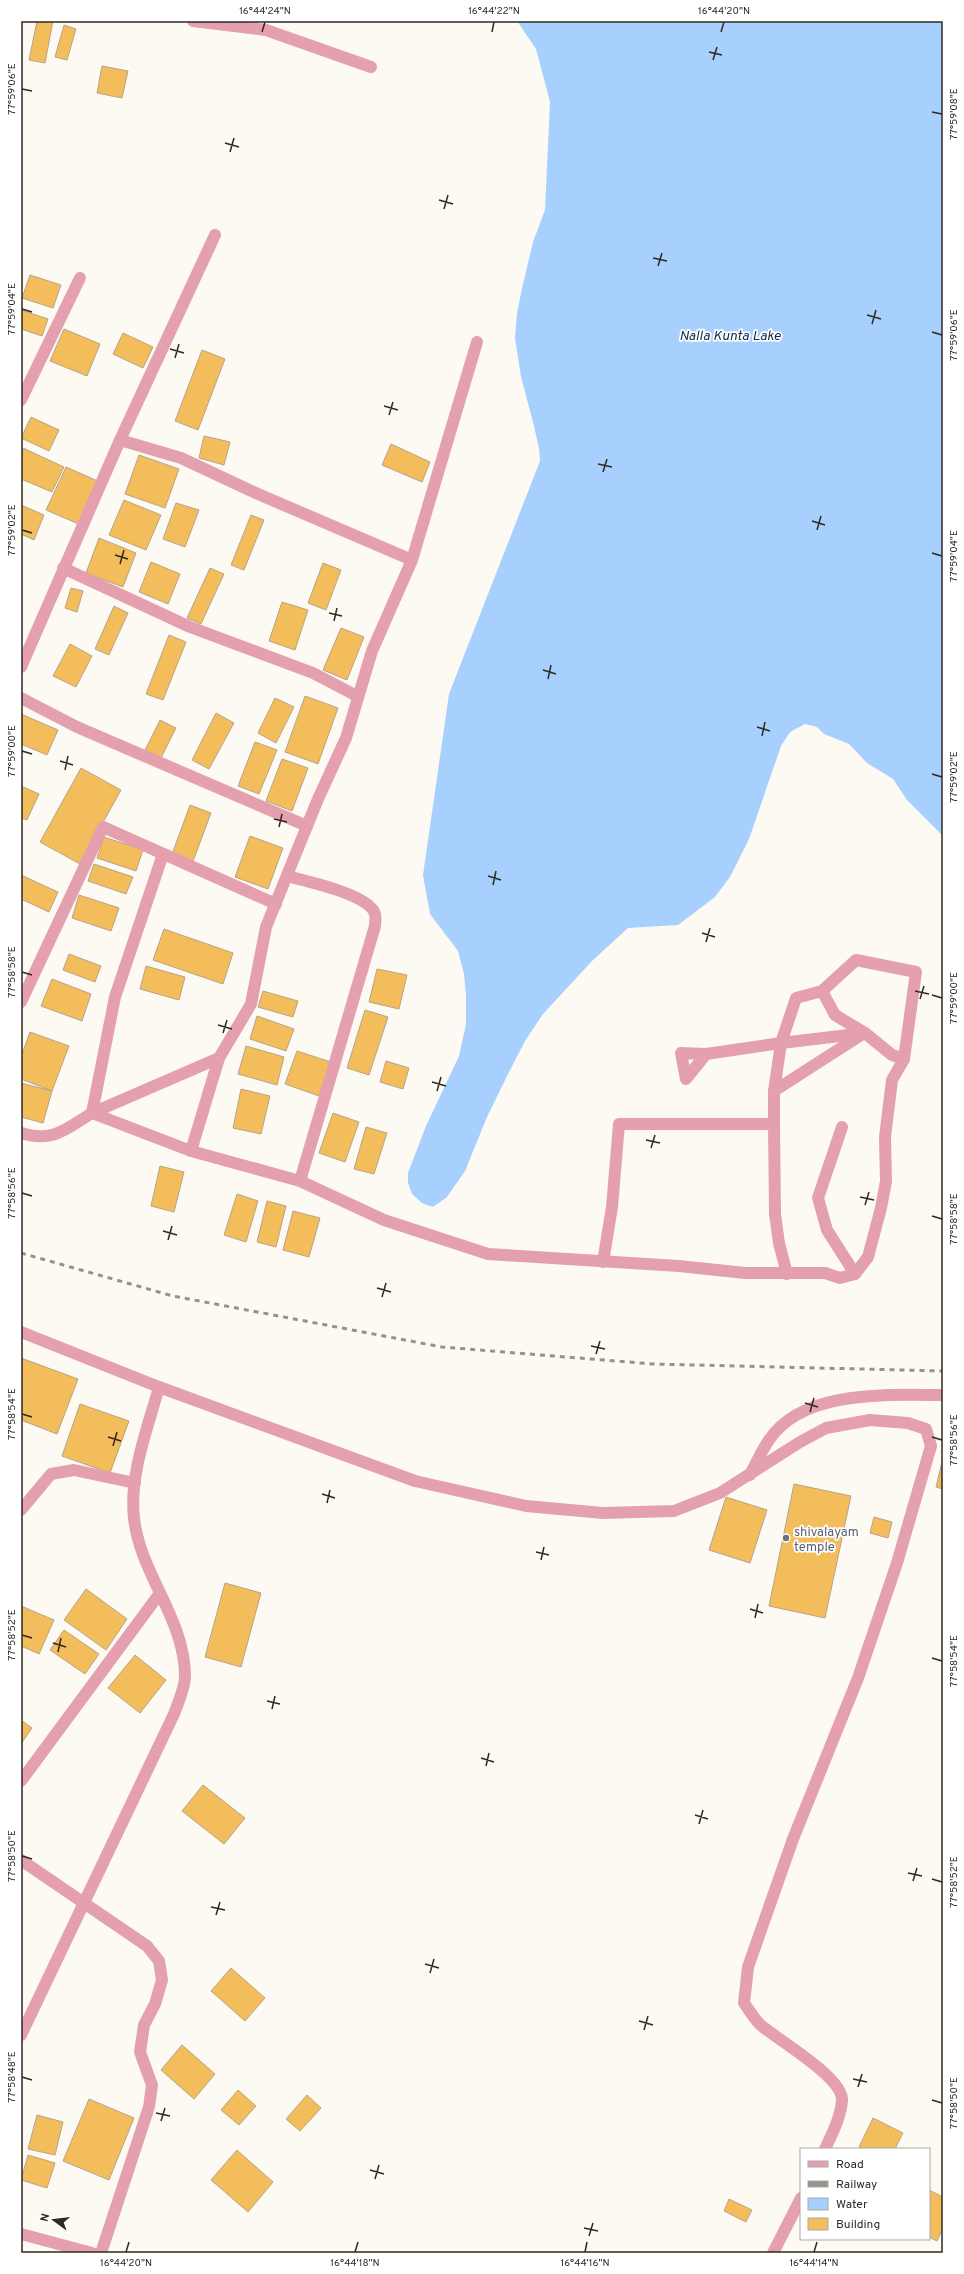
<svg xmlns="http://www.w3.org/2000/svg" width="964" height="2274" font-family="Overpass,sans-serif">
  <rect width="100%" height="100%" fill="#fdfaf4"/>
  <!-- water -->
  <polygon fill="#a7d0fe" points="517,21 943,21 943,836 907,800 893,779 867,763 849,744 824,734 817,727 805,724 790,732 781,746 749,839 730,877 715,897 678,925 628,928 592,961 543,1014 525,1041 507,1076 487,1117 465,1171 447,1197 433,1207 422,1203 412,1194 408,1183 408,1173 426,1126 459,1056 466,1024 466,996 464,974 458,951 430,914 423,875 449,694 540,461 539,448 533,422 521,377 515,338 517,314 521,293 533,242 545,210 550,102 536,49"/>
  <!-- building -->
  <g fill="#f4bd5c" stroke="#b5a489">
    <polygon points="37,21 53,21 45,63 29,60"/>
    <polygon points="64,25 76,29 67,60 55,57"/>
    <polygon points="102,66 128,71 122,98 97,93"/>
    <polygon points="30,275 61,285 53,308 22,298"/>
    <polygon points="21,310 48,319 42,336 21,329"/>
    <polygon points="64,329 100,344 87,376 50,361"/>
    <polygon points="123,333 153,347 143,368 113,354"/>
    <polygon points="202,350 225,359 198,430 175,421"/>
    <polygon points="31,417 59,430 49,451 21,438"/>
    <polygon points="204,436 230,442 224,465 199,458"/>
    <polygon points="391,444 430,462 422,482 382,465"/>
    <polygon points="23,448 64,467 52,492 21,479"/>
    <polygon points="139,455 179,469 165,508 125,494"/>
    <polygon points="66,467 100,482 81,525 46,510"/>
    <polygon points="124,500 161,515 146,550 109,535"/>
    <polygon points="176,503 199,510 185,547 163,539"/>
    <polygon points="21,505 44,515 34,540 21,534"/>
    <polygon points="251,515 264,520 244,570 231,565"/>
    <polygon points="99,538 136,553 123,587 86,573"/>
    <polygon points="151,562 180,574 168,604 139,592"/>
    <polygon points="323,563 341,570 326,610 308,603"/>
    <polygon points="210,568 224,574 201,624 187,618"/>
    <polygon points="71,588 83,591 77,612 65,608"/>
    <polygon points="282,602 308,610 295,650 269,641"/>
    <polygon points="114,606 128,613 109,655 95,649"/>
    <polygon points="341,628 364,637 347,680 323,670"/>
    <polygon points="169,635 186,642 163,700 146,694"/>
    <polygon points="70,644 92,656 76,687 53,676"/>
    <polygon points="305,696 338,708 318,764 285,752"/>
    <polygon points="275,698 294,707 276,743 258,733"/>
    <polygon points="216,713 234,723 209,769 192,760"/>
    <polygon points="21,714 58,730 47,755 21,744"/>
    <polygon points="160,720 176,728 161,758 145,750"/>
    <polygon points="255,742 277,750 259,794 238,786"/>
    <polygon points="282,759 308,768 292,811 266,801"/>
    <polygon points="81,768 121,790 80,864 40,842"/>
    <polygon points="21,786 39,794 27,820 21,818"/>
    <polygon points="190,805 211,813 192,864 171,857"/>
    <polygon points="250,836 283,848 268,889 235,877"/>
    <polygon points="104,837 143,850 136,871 97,858"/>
    <polygon points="94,864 133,877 126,894 88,881"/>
    <polygon points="21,875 58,892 49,912 21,899"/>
    <polygon points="79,895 119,908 111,931 72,918"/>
    <polygon points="164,929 233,953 223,984 153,960"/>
    <polygon points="69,954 101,966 95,982 63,970"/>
    <polygon points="146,966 185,977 179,1000 140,989"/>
    <polygon points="377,969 407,975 399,1009 369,1002"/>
    <polygon points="52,979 91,994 82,1021 41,1006"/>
    <polygon points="263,991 298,1001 293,1017 258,1007"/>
    <polygon points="365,1010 388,1017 369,1075 347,1068"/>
    <polygon points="257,1016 294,1029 286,1051 250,1039"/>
    <polygon points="30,1032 69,1046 52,1091 21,1079 21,1057"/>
    <polygon points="246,1046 284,1057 277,1085 238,1074"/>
    <polygon points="297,1051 331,1062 319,1096 285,1084"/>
    <polygon points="386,1061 409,1068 403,1089 380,1082"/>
    <polygon points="21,1083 52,1091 43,1123 21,1117"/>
    <polygon points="241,1089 270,1096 261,1134 233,1128"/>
    <polygon points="333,1113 359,1122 345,1162 319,1153"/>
    <polygon points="366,1127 387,1133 374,1174 354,1169"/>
    <polygon points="160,1166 184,1172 174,1212 151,1206"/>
    <polygon points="237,1194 258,1201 246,1242 224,1235"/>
    <polygon points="267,1201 286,1206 276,1247 257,1242"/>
    <polygon points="293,1211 320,1218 309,1257 283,1250"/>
    <polygon points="21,1358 78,1379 57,1434 21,1420"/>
    <polygon points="80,1404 129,1421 110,1473 62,1456"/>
    <polygon points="943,1458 943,1489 936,1487"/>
    <polygon points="794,1484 851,1496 825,1618 769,1606"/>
    <polygon points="726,1497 767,1510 750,1563 709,1550"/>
    <polygon points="874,1517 892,1522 888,1538 870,1533"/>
    <polygon points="225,1583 261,1593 241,1667 205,1657"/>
    <polygon points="86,1589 127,1619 106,1650 64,1620"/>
    <polygon points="21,1606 54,1620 39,1654 21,1646"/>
    <polygon points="64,1630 99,1654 85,1674 50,1650"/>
    <polygon points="135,1655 166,1680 140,1713 108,1688"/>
    <polygon points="21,1720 32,1728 21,1744"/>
    <polygon points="203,1785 245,1818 224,1844 182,1811"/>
    <polygon points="231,1968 265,1998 245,2021 211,1991"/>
    <polygon points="182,2045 215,2074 194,2099 161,2070"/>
    <polygon points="238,2090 256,2106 239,2125 221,2110"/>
    <polygon points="307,2095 321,2108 300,2131 286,2119"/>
    <polygon points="89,2099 134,2118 109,2180 63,2161"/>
    <polygon points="37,2115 63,2122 55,2155 28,2149"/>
    <polygon points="873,2118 903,2133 895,2149 863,2149 859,2147"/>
    <polygon points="237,2150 273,2182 248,2212 211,2180"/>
    <polygon points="28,2155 55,2163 47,2188 21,2180"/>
    <polygon points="929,2190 943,2197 943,2228 937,2241 929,2237"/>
    <polygon points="729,2199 752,2210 746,2222 724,2211"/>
  </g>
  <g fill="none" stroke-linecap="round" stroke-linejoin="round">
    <!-- minor -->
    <g stroke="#e5a0b0" stroke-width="12">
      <polyline points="193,21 266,30 371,67"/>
      <polyline points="21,400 80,278"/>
      <polyline points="120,440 215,235"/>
      <polyline points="63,568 190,627 313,673 357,696"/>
      <polyline points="21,667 120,440 181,458 258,494 412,560"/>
      <polyline points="21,698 77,727 307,826"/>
      <path d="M288,876c19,6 81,18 87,38 1,3 0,9 0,12l-75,255"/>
      <polyline points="822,991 835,1015 865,1033 892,1055 904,1059"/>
      <polyline points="21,1002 103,827 276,904"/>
      <polyline points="706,1054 686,1079 681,1053 706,1054 781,1043 774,1091 774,1124"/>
      <polyline points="774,1091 861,1035"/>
      <polyline points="92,1113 115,997 163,854"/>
      <polyline points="92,1113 219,1058"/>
      <polyline points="842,1127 818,1198 827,1230 855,1274"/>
      <path d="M21,1133c32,10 45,-4 71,-20l99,38 109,30 84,39 104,34 191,12 66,7h80l15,5 15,-4 13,-17 13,-49 5,-27 -1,-44 7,-57 12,-21 12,-87 -60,-12 -34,31 -26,7 -15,45 84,-10"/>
      <polyline points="191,1151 219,1058 251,1004 266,927 318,799 346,738 372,651 412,560 477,342"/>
      <polyline points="603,1262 612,1207 619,1124 774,1124 775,1214 779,1243 787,1274"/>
      <path d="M21,1332l138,55 256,94 111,25 77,7 71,-2 46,-18 80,-51 26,-14 44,-8 38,3 18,6 5,17 -34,117 -39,115 -65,161 -45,128 -4,36c6,8 11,18 19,24 17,14 80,51 79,73 -1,17 -10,34 -17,49"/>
      <path d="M750,1475c6,-12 12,-25 19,-35 34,-51 120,-45 174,-45"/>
      <polyline points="21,1510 51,1474 74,1470 135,1483"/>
      <polyline points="21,1781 160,1593"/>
      <polyline points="21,1860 147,1946 159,1961 162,1980 155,2004 144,2025 140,2052 152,2085 149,2107 101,2253"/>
      <path d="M21,2035l153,-321c4,-11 11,-26 11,-38 0,-57 -45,-102 -51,-158 -5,-43 14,-91 25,-131"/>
      <polyline points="21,2234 92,2253"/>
      <polyline points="773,2253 801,2198"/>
    </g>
    <!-- rail -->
    <polyline stroke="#96928a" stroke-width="3" stroke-dasharray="5 5" stroke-linecap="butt" points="21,1253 173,1296 442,1347 653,1364 943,1371"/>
  </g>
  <!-- ticks -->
  <path fill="none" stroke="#2f291e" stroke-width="1.5" d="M262,32l3,-10M492,32l2,-10M721,32l3,-10M709,52l13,3M713,60l4,-13M22,89l10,2M932,112l10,2M225,143l14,4M230,152l4,-14M439,200l14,4M444,209l4,-14M653,258l14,3M658,266l4,-13M22,309l10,3M867,315l14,4M872,324l4,-14M932,332l10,3M170,349l14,4M175,358l4,-14M384,406l14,4M389,415l4,-13M598,464l14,3M603,472l4,-13M812,521l13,4M22,530l10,3M817,530l4,-14M932,553l10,3M115,555l13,4M120,564l4,-14M329,613l13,3M334,621l3,-13M543,670l13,4M548,679l3,-14M757,727l13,4M762,736l3,-14M22,751l10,3M60,761l13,4M65,770l3,-14M932,774l10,3M274,819l13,3M279,827l3,-13M488,876l13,4M493,885l3,-14M702,933l13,4M706,942l4,-14M22,972l10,3M915,991l14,3M932,995l10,3M920,999l4,-13M218,1025l14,4M223,1033l4,-13M432,1082l14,4M437,1091l4,-14M646,1140l14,3M651,1148l4,-13M22,1193l10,3M860,1197l14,3M865,1205l4,-13M932,1216l10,3M163,1231l14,4M168,1240l4,-14M377,1288l14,4M382,1297l4,-14M591,1346l14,3M596,1354l4,-13M805,1403l13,4M810,1412l4,-14M22,1414l10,3M108,1437l13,4M932,1437l10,3M113,1446l4,-14M322,1494l13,4M327,1503l3,-13M536,1552l13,3M541,1560l3,-13M750,1609l13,4M755,1618l3,-14M22,1635l10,3M53,1643l13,4M58,1652l3,-14M932,1658l10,3M267,1701l13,3M272,1709l3,-13M481,1758l13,4M486,1766l3,-13M695,1815l13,4M699,1824l4,-14M22,1856l10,3M908,1873l14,3M932,1879l10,3M913,1881l4,-13M211,1907l14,3M216,1915l4,-13M425,1964l14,4M430,1973l4,-14M639,2021l14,4M644,2030l4,-14M22,2077l10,3M853,2079l14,3M858,2087l4,-13M932,2100l10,3M156,2113l14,3M161,2121l4,-13M370,2170l14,4M375,2179l4,-14M584,2228l14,3M589,2236l4,-13M126,2252l3,-10M355,2252l3,-10M585,2252l2,-10M814,2252l3,-10"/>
  <!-- markers -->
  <circle fill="#6b7280" stroke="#fff" stroke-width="1.5" cx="786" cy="1538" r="4"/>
  <g text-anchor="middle" stroke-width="3.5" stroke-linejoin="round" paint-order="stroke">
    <!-- worship labels -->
    <g font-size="13" fill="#5b616d" stroke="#fff" text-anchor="start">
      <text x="794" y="1536">shivalayam<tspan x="794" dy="15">temple</tspan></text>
    </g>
    <!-- water labels -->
    <g font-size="14" font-style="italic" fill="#102d4a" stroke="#fff">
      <text x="730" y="340">Nalla Kunta Lake</text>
    </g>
  </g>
  <!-- border -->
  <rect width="964" height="2274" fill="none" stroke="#ffffff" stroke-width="44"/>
  <!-- legend -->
  <rect x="800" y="2148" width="130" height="92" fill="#ffffff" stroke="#aca9a5"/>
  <rect x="808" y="2161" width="20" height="6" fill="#e5a0b0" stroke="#aca9a5"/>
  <text x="836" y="2168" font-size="12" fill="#2f291e">Road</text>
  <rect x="808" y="2181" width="20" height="6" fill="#96928a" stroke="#aca9a5"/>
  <text x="836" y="2188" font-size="12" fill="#2f291e">Railway</text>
  <rect x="808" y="2198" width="20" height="12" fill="#a7d0fe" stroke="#aca9a5"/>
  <text x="836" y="2208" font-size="12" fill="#2f291e">Water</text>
  <rect x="808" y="2218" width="20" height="12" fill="#f4bd5c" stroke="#aca9a5"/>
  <text x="836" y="2228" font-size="12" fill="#2f291e">Building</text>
  <!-- north arrow -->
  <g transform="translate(54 2220) rotate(285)" stroke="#ffffff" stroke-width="3" paint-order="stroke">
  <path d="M0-3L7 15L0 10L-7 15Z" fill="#2f291e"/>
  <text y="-6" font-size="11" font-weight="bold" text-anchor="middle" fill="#2f291e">N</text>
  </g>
  <rect x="22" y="22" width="920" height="2230" fill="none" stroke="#2f291e" stroke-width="1.5"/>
  <g font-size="10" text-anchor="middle" fill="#2f291e">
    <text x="265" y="14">16°44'24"N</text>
    <text x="494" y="14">16°44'22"N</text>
    <text x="724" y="14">16°44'20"N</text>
    <text transform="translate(11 89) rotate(-90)" y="4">77°59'06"E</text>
    <text transform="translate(953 114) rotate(-90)" y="4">77°59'08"E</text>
    <text transform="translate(11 309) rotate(-90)" y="4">77°59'04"E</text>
    <text transform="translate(953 335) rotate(-90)" y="4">77°59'06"E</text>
    <text transform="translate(11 530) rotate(-90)" y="4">77°59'02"E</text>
    <text transform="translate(953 556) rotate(-90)" y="4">77°59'04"E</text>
    <text transform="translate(11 751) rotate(-90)" y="4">77°59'00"E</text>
    <text transform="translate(953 777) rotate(-90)" y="4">77°59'02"E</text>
    <text transform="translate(11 972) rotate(-90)" y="4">77°58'58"E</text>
    <text transform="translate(953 998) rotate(-90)" y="4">77°59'00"E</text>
    <text transform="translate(11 1193) rotate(-90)" y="4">77°58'56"E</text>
    <text transform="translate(953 1219) rotate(-90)" y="4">77°58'58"E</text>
    <text transform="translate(11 1414) rotate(-90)" y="4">77°58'54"E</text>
    <text transform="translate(953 1440) rotate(-90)" y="4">77°58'56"E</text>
    <text transform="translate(11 1635) rotate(-90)" y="4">77°58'52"E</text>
    <text transform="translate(953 1661) rotate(-90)" y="4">77°58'54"E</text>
    <text transform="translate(11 1856) rotate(-90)" y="4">77°58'50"E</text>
    <text transform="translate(953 1882) rotate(-90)" y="4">77°58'52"E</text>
    <text transform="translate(11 2077) rotate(-90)" y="4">77°58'48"E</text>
    <text transform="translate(953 2103) rotate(-90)" y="4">77°58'50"E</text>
    <text x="126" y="2266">16°44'20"N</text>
    <text x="355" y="2266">16°44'18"N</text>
    <text x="585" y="2266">16°44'16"N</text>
    <text x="814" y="2266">16°44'14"N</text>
  </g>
</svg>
